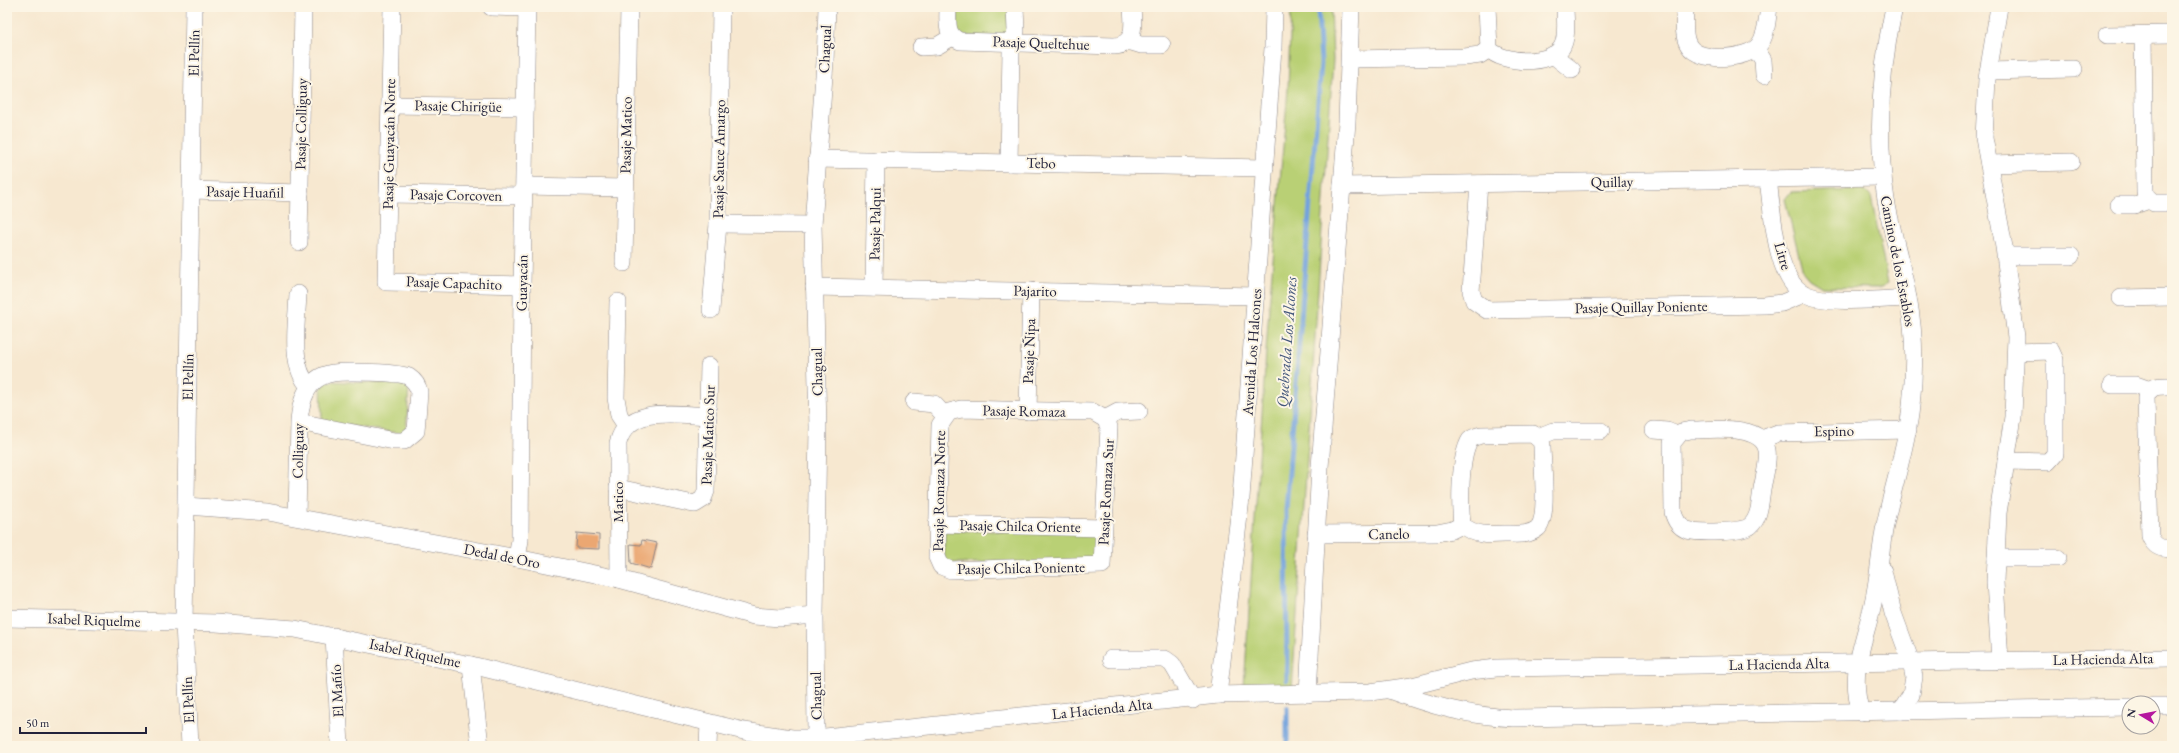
<svg xmlns="http://www.w3.org/2000/svg" width="2179" height="753" font-family="'EB Garamond',serif">
  <rect width="100%" height="100%" fill="#fcf5e5"/>
  <filter id="ink" filterUnits="userSpaceOnUse"><feTurbulence type="fractalNoise" baseFrequency=".025" numOctaves="2"/><feDisplacementMap in="SourceGraphic" scale="8" xChannelSelector="R" yChannelSelector="G"/><feConvolveMatrix kernelMatrix="1 2 1 2 8 2 1 2 1" color-interpolation-filters="sRGB"/></filter>
  <filter id="wash" filterUnits="userSpaceOnUse"><feTurbulence type="fractalNoise" baseFrequency=".012" numOctaves="4" result="noise"/><feDisplacementMap in="SourceGraphic" scale="16" xChannelSelector="R" yChannelSelector="G"/><feGaussianBlur stdDeviation="0.9" result="paint"/><feColorMatrix in="noise" values="0 0 0 0 0 0 0 0 0 0 0 0 0 0 0 0 0 1.4 0 .05"/><feComposite in="paint" operator="in"/></filter>
  <g filter="url(#wash)">
    <rect width="100%" height="100%" fill="#f7e8d0"/>
    <!-- green -->
    <g fill="#b9d074" stroke="#6e7958">
      <polygon points="958,7 1008,7 1008,37 957,36"/>
      <polygon points="1291,7 1331,7 1333,60 1292,690 1244,687 1269,307 1288,89"/>
      <polygon points="1864,190 1871,197 1888,283 1879,288 1822,287 1809,279 1803,272 1785,199 1791,192"/>
      <polygon points="321,381 409,384 406,434 322,422"/>
      <rect x="944" y="531" width="152" height="32"/>
    </g>
    <g fill="none" stroke-linecap="round" stroke-linejoin="round">
      <!-- stream -->
      <g stroke="#73a3dd" stroke-width="5">
        <polyline points="1287,680 1286,510 1321,63 1318,7"/>
        <polyline points="1287,708 1287,746"/>
      </g>
    </g>
    <g id="blocks">
      <!-- building -->
      <g fill="#eba772">
        <polygon points="577,533 599,535 599,549 576,548"/>
        <polygon points="642,540 657,543 651,569 631,563 630,544 641,545"/>
      </g>
    </g>
  </g>
  <g filter="url(#ink)">
    <use href="#blocks" fill-opacity="0" stroke="#8c8586" stroke-width="1"/>
    <g fill="none" stroke-linecap="round" stroke-linejoin="round">
      <!-- minor casing -->
      <g stroke="#8c8586" stroke-width="18">
        <g id="minor">
          <polyline points="392,7 386,282 522,285"/>
          <polyline points="491,7 527,8"/>
          <path d="M948,7c0,14 -3,29 12,34l154,5c23,-1 19,-23 18,-39"/>
          <path d="M1487,7l2,42c14,15 61,17 73,-2 6,-11 3,-28 3,-40"/>
          <path d="M1685,7c0,12 -3,29 4,39 10,17 58,14 70,-1 8,-10 8,-26 10,-38"/>
          <polyline points="1999,7 1987,79 1984,138 2004,247 2016,337 2013,417 1998,513 1995,582 2000,661"/>
          <polyline points="2107,35 2172,34"/>
          <polyline points="2143,35 2145,191 2146,196 2154,203 2172,203"/>
          <polyline points="1128,41 1141,45 1162,45"/>
          <polyline points="921,47 937,46 952,37"/>
          <polyline points="1756,49 1763,60 1764,75"/>
          <polyline points="1553,55 1572,70"/>
          <polyline points="1350,59 1465,57 1480,55 1489,49"/>
          <polyline points="1988,71 2074,69"/>
          <polyline points="390,105 525,107"/>
          <polyline points="817,159 1265,168"/>
          <polyline points="1009,163 1011,50 1016,31 1015,7"/>
          <polyline points="1989,164 2071,162"/>
          <path d="M1768,179c4,29 7,102 37,115 23,11 77,5 103,4"/>
          <polyline points="1479,184 1471,291 1474,301 1487,310 1765,305 1782,303 1804,294"/>
          <polyline points="524,186 625,188"/>
          <polyline points="1342,186 1883,177"/>
          <polyline points="191,190 300,193"/>
          <polyline points="388,194 523,196"/>
          <polyline points="2119,205 2135,205 2149,200"/>
          <polyline points="718,224 813,225"/>
          <polyline points="299,242 303,7"/>
          <polyline points="2006,256 2071,256"/>
          <polyline points="624,263 629,7"/>
          <polyline points="814,287 1256,296"/>
          <polyline points="874,288 876,160"/>
          <path d="M298,294c-1,28 -9,72 11,92"/>
          <polyline points="2121,298 2172,297"/>
          <polyline points="618,302 616,398 619,415 627,427"/>
          <polyline points="711,310 718,224 721,7"/>
          <polyline points="2112,385 2136,385 2150,390"/>
          <path d="M2172,386c-12,0 -23,-2 -26,12l4,138c4,11 11,13 22,13"/>
          <polyline points="914,402 934,404 945,416"/>
          <polygon points="961,409 1093,412 1105,419 1109,427 1102,565 951,570 941,566 937,557 940,425 949,412"/>
          <polyline points="1028,411 1031,291"/>
          <polyline points="1105,419 1118,412 1139,411"/>
          <polyline points="1654,430 1667,431 1677,435"/>
          <path d="M1691,430c19,0 71,-7 76,20 2,12 -3,27 -5,39 -2,12 -2,29 -12,37 -8,7 -52,7 -63,4 -8,-3 -12,-10 -14,-18l-1,-69 9,-11z"/>
          <path d="M1533,434l8,7 1,5c0,18 7,70 -4,82 -9,8 -22,6 -33,6 -16,1 -30,2 -43,-9 -2,-20 -3,-67 8,-85 3,-3 7,-4 11,-5z"/>
          <polyline points="1538,437 1553,431 1601,431"/>
          <polyline points="1762,439 1778,433 1908,430"/>
          <polyline points="2006,461 2048,462 2055,454 2055,360 2051,351 2016,352"/>
          <polyline points="618,488 689,503 695,504 703,499 706,491 709,366"/>
          <polyline points="186,506 267,512 517,558 619,579 754,616 780,618 815,615"/>
          <path d="M297,517l2,-95c1,-15 4,-32 17,-42 5,-4 10,-6 17,-7 11,-2 68,-1 76,4 6,4 9,9 10,15l-3,39 -12,10h-10l-95,-19"/>
          <polyline points="937,524 1103,528"/>
          <polyline points="1316,534 1437,533 1452,530 1462,525"/>
          <polyline points="517,558 520,540 522,285 527,7"/>
          <polyline points="1996,558 2058,558"/>
          <polyline points="1883,571 1893,613 1911,662 1914,677 1911,695 1901,711"/>
          <path d="M619,579l-1,-136c10,-39 60,-28 90,-27"/>
          <polyline points="7,618 216,623 295,629 471,665 744,731 792,738 816,738 1218,695 1370,692 1412,686 1471,671 1496,668 2172,658"/>
          <polyline points="334,636 340,746"/>
          <polyline points="1111,659 1165,659 1172,664 1193,700"/>
          <polyline points="471,665 480,746"/>
          <path d="M1389,690c43,16 79,26 125,28l615,-11"/>
          <polyline points="1308,694 1320,467 1347,122 1351,7"/>
          <polyline points="1218,695 1241,498 1273,48 1274,7"/>
          <polyline points="2153,706 2172,706"/>
          <path d="M1861,712c-13,-41 4,-70 12,-109 6,-26 7,-52 12,-78 8,-40 22,-78 26,-119 4,-36 4,-73 -3,-108 -6,-33 -16,-65 -22,-98 -10,-65 -6,-129 8,-193"/>
          <polyline points="816,738 815,615 818,427 813,225 825,62 827,7"/>
          <polyline points="190,746 184,623 194,7"/>
          <polyline points="708,746 709,723"/>
        </g>
      </g>
      <!-- minor -->
      <use href="#minor" stroke="#fff" stroke-width="17"/>
    </g>
  </g>
  <g text-anchor="middle" stroke-width="4" stroke-linejoin="round" paint-order="stroke">
    <!-- street labels -->
    <g font-size="15" fill="#22223b" stroke="#fcf5e5">
      <text transform="translate(1041 43) rotate(2)" y="5">Pasaje Queltehue</text>
      <text transform="translate(825 49) rotate(-87)" y="5">Chagual</text>
      <text transform="translate(194 53) rotate(-89)" y="5">El Pellín</text>
      <text transform="translate(458 106) rotate(1)" y="5">Pasaje Chirigüe</text>
      <text transform="translate(301 124) rotate(-89)" y="5">Pasaje Colliguay</text>
      <text transform="translate(626 135) rotate(-89)" y="5">Pasaje Matico</text>
      <text transform="translate(389 144) rotate(-89)" y="5">Pasaje Guayacán Norte</text>
      <text transform="translate(719 159) rotate(-89)" y="5">Pasaje Sauce Amargo</text>
      <text transform="translate(1041 163) rotate(1)" y="5">Tebo</text>
      <text transform="translate(1612 182) rotate(-1)" y="5">Quillay</text>
      <text transform="translate(245 192) rotate(1)" y="5">Pasaje Huañil</text>
      <text transform="translate(456 195) rotate(1)" y="5">Pasaje Corcoven</text>
      <text transform="translate(875 224) rotate(-89)" y="5">Pasaje Palqui</text>
      <text transform="translate(1783 256) rotate(74)" y="5">Litre</text>
      <text transform="translate(1898 261) rotate(79)" y="5">Camino de los Establos</text>
      <text transform="translate(454 283) rotate(2)" y="5">Pasaje Capachito</text>
      <text transform="translate(522 283) rotate(-89)" y="5">Guayacán</text>
      <text transform="translate(1035 291) rotate(1)" y="5">Pajarito</text>
      <text transform="translate(1641 307) rotate(-1)" y="5">Pasaje Quillay Poniente</text>
      <text transform="translate(1029 351) rotate(-88)" y="5">Pasaje Ñipa</text>
      <text transform="translate(1252 352) rotate(-86)" y="5">Avenida Los Halcones</text>
      <text transform="translate(817 372) rotate(-91)" y="5">Chagual</text>
      <text transform="translate(188 377) rotate(-89)" y="5">El Pellín</text>
      <text transform="translate(1024 411) rotate(1)" y="5">Pasaje Romaza</text>
      <text transform="translate(1834 431) rotate(-1)" y="5">Espino</text>
      <text transform="translate(708 435) rotate(-88)" y="5">Pasaje Matico Sur</text>
      <text transform="translate(298 451) rotate(-89)" y="5">Colliguay</text>
      <text transform="translate(939 491) rotate(-89)" y="5">Pasaje Romaza Norte</text>
      <text transform="translate(1106 492) rotate(-87)" y="5">Pasaje Romaza Sur</text>
      <text transform="translate(618 502) rotate(-90)" y="5">Matico</text>
      <text transform="translate(1020 526) rotate(1)" y="5">Pasaje Chilca Oriente</text>
      <text transform="translate(1389 534) rotate(-1)" y="5">Canelo</text>
      <text transform="translate(502 556) rotate(11)" y="5">Dedal de Oro</text>
      <text transform="translate(1021 568) rotate(-1)" y="5">Pasaje Chilca Poniente</text>
      <text transform="translate(94 620) rotate(2)" y="5">Isabel Riquelme</text>
      <text transform="translate(415 653) rotate(12)" y="5">Isabel Riquelme</text>
      <text transform="translate(2103 659) rotate(-1)" y="5">La Hacienda Alta</text>
      <text transform="translate(1779 664) rotate(-1)" y="5">La Hacienda Alta</text>
      <text transform="translate(337 691) rotate(-93)" y="5">El Mañío</text>
      <text transform="translate(816 696) rotate(-91)" y="5">Chagual</text>
      <text transform="translate(188 700) rotate(-93)" y="5">El Pellín</text>
      <text transform="translate(1102 709) rotate(-6)" y="5">La Hacienda Alta</text>
    </g>
    <!-- water labels -->
    <g font-size="16" font-style="italic" fill="#42567c" stroke="#fcf5e5">
      <text transform="translate(1286 342) rotate(-86)" y="6">Quebrada Los Alcones</text>
    </g>
  </g>
  <!-- margin -->
  <rect width="2179" height="753" fill="none" stroke="#fcf5e5" stroke-width="24"/>
  <!-- north arrow -->
  <g transform="translate(2141 715) rotate(280)"><circle r="19" fill="#fcf5e5" stroke="#a5a1a1"/>
  <path d="M0-3L7 15L0 10L-7 15Z" fill="#b5179e"/>
  <text y="-6" font-size="11" font-weight="bold" text-anchor="middle" fill="#22223b">N</text>
  </g>
  <!-- scale -->
  <path d="M20 727v6h126v-6" fill="none" stroke="#22223b" stroke-width="2"/>
  <text x="26" y="727" font-size="12" fill="#22223b" stroke="#fcf5e5" stroke-width="3" paint-order="stroke">50 m</text>
</svg>
